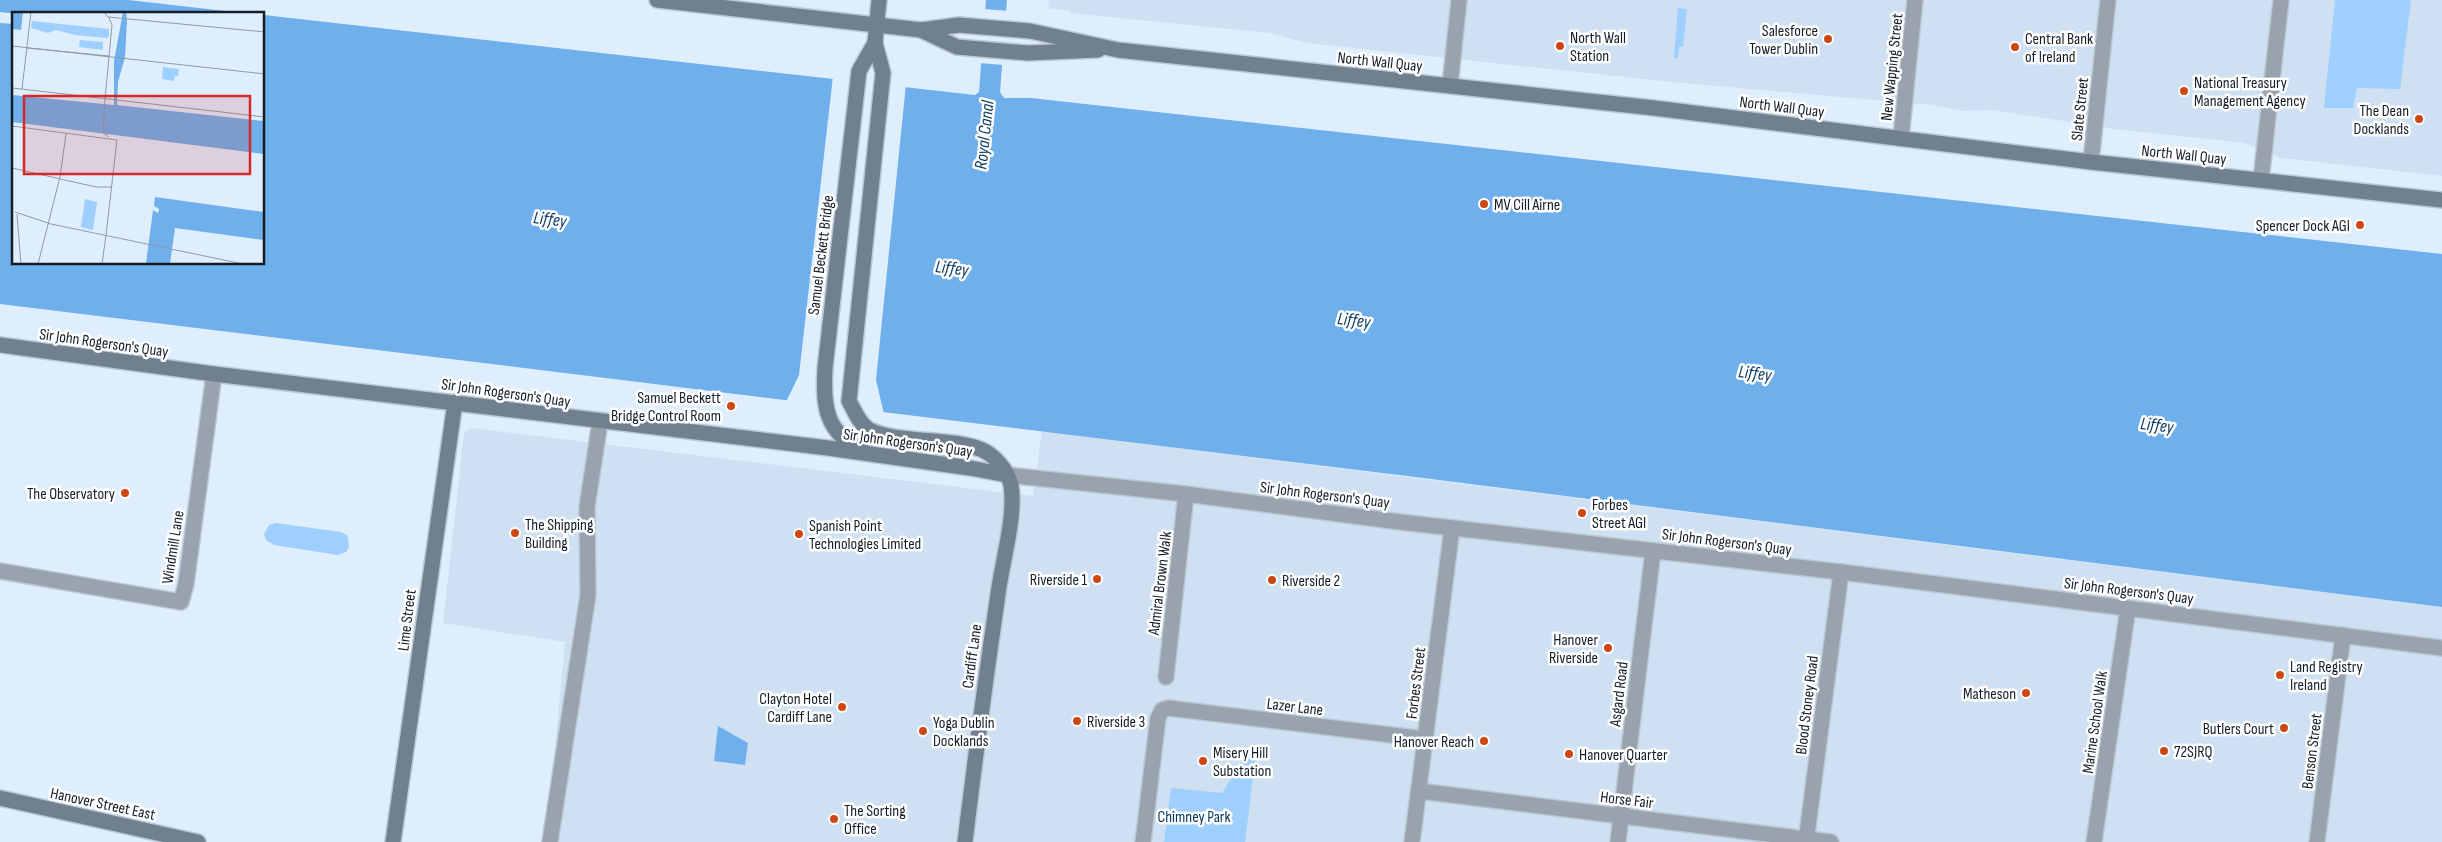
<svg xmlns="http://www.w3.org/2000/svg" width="2442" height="842" font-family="'Sofia Sans Condensed',sans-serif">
  <rect width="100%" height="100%" fill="#dfeefc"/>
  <!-- built -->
  <g fill="#cee0f2">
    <polygon points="1049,0 2442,0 2442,176 2281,158 2245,143 2114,129 1993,110 1964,111 1932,105 1672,82 1307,43 1270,33 1070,13 1070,11 1048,8"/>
    <polygon points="471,428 1033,496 1042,431 2442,607 2442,842 546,842 565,642 443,623 464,433"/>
  </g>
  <!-- green -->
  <g fill="#9fcffe">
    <polygon points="2335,0 2411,0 2400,89 2357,88 2353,108 2324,108"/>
    <polygon points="1678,8 1687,9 1683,47 1679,47 1678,58 1674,58"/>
    <polygon points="276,523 341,532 348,536 349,547 346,552 338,555 274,545 266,540 264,534 269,525"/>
    <polygon points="1253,744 1257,744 1245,842 1164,842 1171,788 1222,793"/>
  </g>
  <!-- water -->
  <g fill="#6fafec">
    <polygon points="0,0 128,0 252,14 14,14 14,264 264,264 264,15 975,95 979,92 986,0 1007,0 1000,92 1004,98 1031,98 2442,254 2442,607 1407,476 0,304"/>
    <polygon points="718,726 748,743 745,765 714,761"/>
  </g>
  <!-- pier -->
  <g fill="#dfeefc">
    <polygon points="983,9 1009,11 1004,65 979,63"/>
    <polygon points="0,12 17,14 14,14 14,24 0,23"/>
    <polygon points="833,76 906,84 876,380 884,414 786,402 799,375"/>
  </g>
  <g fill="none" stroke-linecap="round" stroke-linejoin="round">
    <!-- street casing -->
    <g stroke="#bac8d5" stroke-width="18">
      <g id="street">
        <polyline points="1450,86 1459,0"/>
        <polyline points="1901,137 1915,0"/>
        <polyline points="2091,162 2108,0"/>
        <polyline points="2261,180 2281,0"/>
        <polyline points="1007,475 1186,494 1400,522 1841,572 2442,648"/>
        <polyline points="0,571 181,602 186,584 214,374"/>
        <polyline points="1166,677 1186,494"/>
        <polyline points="1419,791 1831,842"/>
        <polyline points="550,842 588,595 587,507 600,422"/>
        <polyline points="1143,842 1158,718 1162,710 1168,708 1425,739"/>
        <polyline points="1412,842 1452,528"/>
        <polyline points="1618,842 1653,551"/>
        <polyline points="1806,842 1841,572"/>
        <polyline points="2094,842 2128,608"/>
        <polyline points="2317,842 2343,635"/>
      </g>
    </g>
    <!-- secondary casing -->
    <g stroke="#bac8d5" stroke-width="18">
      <g id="secondary">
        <polyline points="657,0 921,30 959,25 1030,31 1118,50 1654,108 2091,162 2442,200"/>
        <path d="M879,0l-4,43 8,30 -34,328c5,9 10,22 19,28 28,15 81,8 112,20 14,5 28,22 31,36 5,32 -9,77 -13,109 -12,83 -23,165 -33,248"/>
        <polyline points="921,30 957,47 1028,53 1098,50"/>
        <polyline points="0,345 214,374 828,448 970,468 1007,475"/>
        <path d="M863,451c-38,-19 -40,-44 -38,-83l34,-297 16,-28"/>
        <polyline points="0,798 198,842"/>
        <polyline points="393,842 455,402"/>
      </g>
    </g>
    <!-- street -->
    <use href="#street" stroke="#99a3ad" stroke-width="15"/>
    <!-- secondary -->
    <use href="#secondary" stroke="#71808f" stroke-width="15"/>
  </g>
  <!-- markers -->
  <g fill="#ce4713" stroke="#fff" stroke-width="2">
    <circle cx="1828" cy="39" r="5"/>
    <circle cx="1560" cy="46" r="5"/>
    <circle cx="2015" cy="47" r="5"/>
    <circle cx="2184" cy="91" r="5"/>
    <circle cx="2419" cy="119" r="5"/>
    <circle cx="1484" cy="204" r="5"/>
    <circle cx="2360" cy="225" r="5"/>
    <circle cx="731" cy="406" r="5"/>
    <circle cx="125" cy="493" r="5"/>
    <circle cx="1582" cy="513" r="5"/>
    <circle cx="515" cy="533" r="5"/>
    <circle cx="799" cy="534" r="5"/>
    <circle cx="1097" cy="579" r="5"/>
    <circle cx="1272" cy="580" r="5"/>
    <circle cx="1608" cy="648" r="5"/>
    <circle cx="2280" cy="675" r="5"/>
    <circle cx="2026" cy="693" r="5"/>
    <circle cx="842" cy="707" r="5"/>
    <circle cx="1077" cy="721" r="5"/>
    <circle cx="2284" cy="728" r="5"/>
    <circle cx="923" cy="731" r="5"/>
    <circle cx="1484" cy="741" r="5"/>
    <circle cx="2164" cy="751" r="5"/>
    <circle cx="1569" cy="754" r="5"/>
    <circle cx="1203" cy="761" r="5"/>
    <circle cx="834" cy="819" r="5"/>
  </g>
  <g text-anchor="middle" stroke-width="5" stroke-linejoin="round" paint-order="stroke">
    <!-- poi labels -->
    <g font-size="16" fill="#141d26" stroke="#fff" text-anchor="start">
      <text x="1818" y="36" text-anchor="end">Salesforce<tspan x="1818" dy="18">Tower Dublin</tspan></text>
      <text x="1570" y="43">North Wall<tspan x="1570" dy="18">Station</tspan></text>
      <text x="2025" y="44">Central Bank<tspan x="2025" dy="18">of Ireland</tspan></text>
      <text x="2194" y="88">National Treasury<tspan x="2194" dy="18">Management Agency</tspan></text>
      <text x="2409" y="116" text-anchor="end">The Dean<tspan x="2409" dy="18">Docklands</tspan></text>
      <text x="1494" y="210">MV Cill Airne</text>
      <text x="2350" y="231" text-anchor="end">Spencer Dock AGI</text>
      <text x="721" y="403" text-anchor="end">Samuel Beckett<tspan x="721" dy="18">Bridge Control Room</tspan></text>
      <text x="115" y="499" text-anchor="end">The Observatory</text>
      <text x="1592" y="510">Forbes<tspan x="1592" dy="18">Street AGI</tspan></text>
      <text x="525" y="530">The Shipping<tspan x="525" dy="18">Building</tspan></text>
      <text x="809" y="531">Spanish Point<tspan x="809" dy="18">Technologies Limited</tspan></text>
      <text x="1087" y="585" text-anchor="end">Riverside 1</text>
      <text x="1282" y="586">Riverside 2</text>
      <text x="1598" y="645" text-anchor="end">Hanover<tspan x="1598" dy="18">Riverside</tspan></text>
      <text x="2290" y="672">Land Registry<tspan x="2290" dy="18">Ireland</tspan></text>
      <text x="2016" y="699" text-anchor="end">Matheson</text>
      <text x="832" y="704" text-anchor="end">Clayton Hotel<tspan x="832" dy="18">Cardiff Lane</tspan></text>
      <text x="1087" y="727">Riverside 3</text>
      <text x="933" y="728">Yoga Dublin<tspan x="933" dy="18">Docklands</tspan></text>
      <text x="2274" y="734" text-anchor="end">Butlers Court</text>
      <text x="1474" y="747" text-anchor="end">Hanover Reach</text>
      <text x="2174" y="757">72SJRQ</text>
      <text x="1213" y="758">Misery Hill<tspan x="1213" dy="18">Substation</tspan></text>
      <text x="1579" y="760">Hanover Quarter</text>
      <text x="844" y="816">The Sorting<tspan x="844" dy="18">Office</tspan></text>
    </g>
    <!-- street labels -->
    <g font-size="16" fill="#141d26" stroke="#fff">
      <text transform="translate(1380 61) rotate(6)" y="6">North Wall Quay</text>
      <text transform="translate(1891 67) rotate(-84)" y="6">New Wapping Street</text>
      <text transform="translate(1782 106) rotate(7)" y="6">North Wall Quay</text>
      <text transform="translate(2079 109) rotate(-84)" y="6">Slate Street</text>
      <text transform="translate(2184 154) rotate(6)" y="6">North Wall Quay</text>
      <text transform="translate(820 255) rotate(-83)" y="6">Samuel Beckett Bridge</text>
      <text transform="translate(104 342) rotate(8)" y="6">Sir John Rogerson's Quay</text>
      <text transform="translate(506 392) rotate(8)" y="6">Sir John Rogerson's Quay</text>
      <text transform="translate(908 442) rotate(8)" y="6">Sir John Rogerson's Quay</text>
      <text transform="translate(1325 494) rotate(7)" y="6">Sir John Rogerson's Quay</text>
      <text transform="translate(1727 541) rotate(7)" y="6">Sir John Rogerson's Quay</text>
      <text transform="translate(172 547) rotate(-81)" y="6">Windmill Lane</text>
      <text transform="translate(1159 583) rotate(-83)" y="6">Admiral Brown Walk</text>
      <text transform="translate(2129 590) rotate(7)" y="6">Sir John Rogerson's Quay</text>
      <text transform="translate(406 620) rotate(-83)" y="6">Lime Street</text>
      <text transform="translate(971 656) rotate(-82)" y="6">Cardiff Lane</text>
      <text transform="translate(1415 683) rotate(-83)" y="6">Forbes Street</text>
      <text transform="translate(1618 694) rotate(-83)" y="6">Asgard Road</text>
      <text transform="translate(1806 705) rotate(-83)" y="6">Blood Stoney Road</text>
      <text transform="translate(1295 706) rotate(7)" y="6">Lazer Lane</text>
      <text transform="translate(2094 722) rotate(-82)" y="6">Marine School Walk</text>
      <text transform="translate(2311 751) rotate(-83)" y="6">Benson Street</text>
      <text transform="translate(1627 799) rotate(7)" y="6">Horse Fair</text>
      <text transform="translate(103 803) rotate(12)" y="6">Hanover Street East</text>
    </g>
    <!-- park labels -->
    <g font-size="16" fill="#02355b" stroke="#fff">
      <text x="1194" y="822">Chimney Park</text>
    </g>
    <!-- water labels -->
    <g font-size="18" font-style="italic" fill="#06385f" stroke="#fff">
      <text transform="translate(984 135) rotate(-84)" y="6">Royal Canal</text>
      <text transform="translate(550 219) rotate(7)" y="6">Liffey</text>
      <text transform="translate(952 268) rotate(7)" y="6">Liffey</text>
      <text transform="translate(1354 320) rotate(7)" y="6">Liffey</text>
      <text transform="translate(1755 373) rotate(7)" y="6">Liffey</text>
      <text transform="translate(2157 425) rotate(7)" y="6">Liffey</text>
    </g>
  </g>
  <!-- overview -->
  <g transform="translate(12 12)">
    <rect width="252" height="252" fill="#dfeefc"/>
    <path d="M20,9l77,8v7l-2,2 -32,-3 -19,-5 -8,3 -17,-5zM68,28l23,2v8l-24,-3zM151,55l16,2 -1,7h-3l-1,5 -12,-2zM73,187l12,3 -4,28 -12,-3z" fill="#9fcffe"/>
    <path d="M1,0h10l-2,18 -9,-1zM111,0h3l1,9 -2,36 -7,25 -1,23 147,16v33l-252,-32v-27l102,10v-44zM143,185l109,15v28l-89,-12 -5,36h-24l7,-54 5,3 1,-4 -5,-3z" fill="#6fafec"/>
    <path fill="none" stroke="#8e9aa6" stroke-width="1" d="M92,0l4,5 157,15M0,34l253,28M15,36l82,8M0,76l253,29M10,77l9,-77M93,87l7,-74 -3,-7M93,87l-2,34 6,4M0,114l105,14M0,156l84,19h16M3,200l36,12 192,40M5,202l4,50M94,223l11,-95M26,252l22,-87 6,-43M90,252l4,-29"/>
    <path fill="#d62828" fill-opacity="0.15" stroke="#d62828" stroke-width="2.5" d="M12,84h226v78h-226z"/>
    <rect width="252" height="252" fill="none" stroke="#141d26" stroke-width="2.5"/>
  </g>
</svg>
